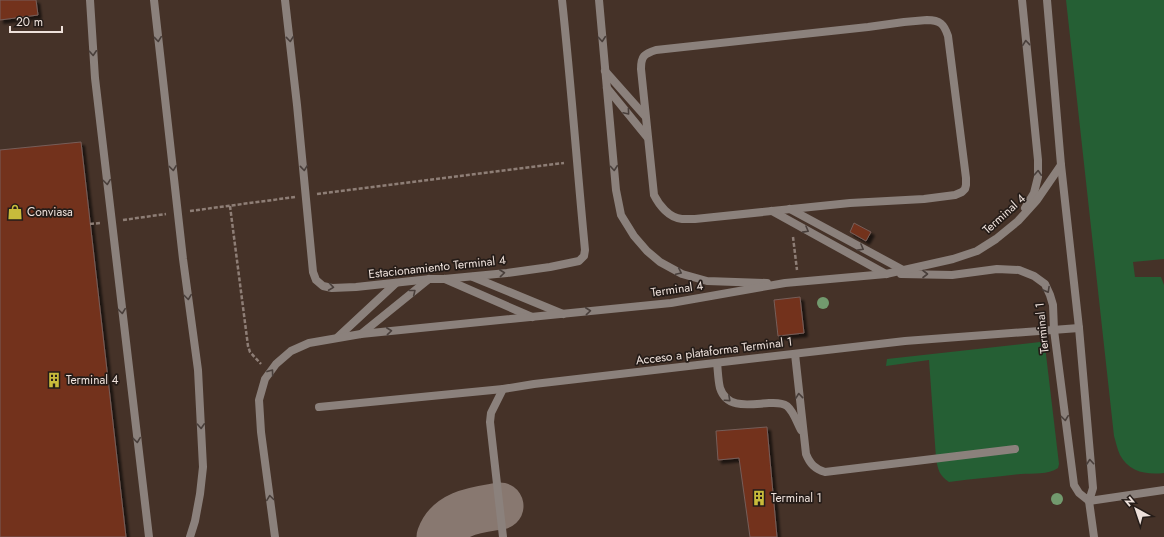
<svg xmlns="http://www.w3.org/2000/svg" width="1164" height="537" font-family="Jost,sans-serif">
  <defs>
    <filter id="shadow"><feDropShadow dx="3.5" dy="3.5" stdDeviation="1" flood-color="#0009"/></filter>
  </defs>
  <rect width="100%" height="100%" fill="#453228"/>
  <!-- green -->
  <g fill="#255f34">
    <path d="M1066,0h98v259l-31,3 2,15h26l3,8v188c-18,2 -35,-1 -44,-18 -3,-6 -4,-13 -6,-19z"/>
    <path d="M1040,342l3,2 2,2 14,118 -1,4c-10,7 -25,5 -37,6 -24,3 -48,5 -72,8 -10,-7 -11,-12 -13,-24l-7,-98 -43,6 1,-7z"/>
  </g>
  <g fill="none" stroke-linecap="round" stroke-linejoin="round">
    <!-- taxiway -->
    <path stroke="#887870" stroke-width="47" d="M440,537c9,-25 37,-27 60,-31"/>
  </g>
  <!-- building -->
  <g fill="#73301e" stroke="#765e58" filter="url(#shadow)">
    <polygon points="0,0 36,0 38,15 0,20"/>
    <polygon points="81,142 126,537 0,537 0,150"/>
    <polygon points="854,223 871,232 866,241 850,232"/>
    <polygon points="800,297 804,333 778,336 774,300"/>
    <polygon points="767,427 777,537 750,537 739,458 718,460 716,431"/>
  </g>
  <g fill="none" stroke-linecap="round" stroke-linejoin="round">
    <!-- path -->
    <g stroke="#8e7e76" stroke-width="2.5" stroke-dasharray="4 2" stroke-linecap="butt">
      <polyline points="317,194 564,163"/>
      <polyline points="230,206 248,346 250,352 261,364"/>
      <polyline points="190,211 295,197"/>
      <polyline points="123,220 166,214"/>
      <polyline points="90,224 100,223"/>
      <polyline points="793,237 797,270"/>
    </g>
    <!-- lane -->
    <g stroke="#8b817c" stroke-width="8">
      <polyline points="154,0 183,259 198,370 203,467 200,494 195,521 190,537"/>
      <path d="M285,0l12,105 16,167 3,8 7,6 9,2 24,-1 74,-8h14l63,-6 43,-6 29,-6 5,-5 1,-6c-8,-83 -14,-167 -23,-250"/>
      <path d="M927,20c13,0 17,4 21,16l18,142v7l-1,4 -3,3 -7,3 -31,4 -74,4 -155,16c-5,0 -9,0 -13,0 -13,-1 -23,-14 -28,-24l-13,-126c0,-13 3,-15 15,-19l212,-23 36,-5z"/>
      <polyline points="605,71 645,116"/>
      <polyline points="607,88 647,137"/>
      <polyline points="790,209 903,270"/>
      <polyline points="772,211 886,274"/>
      <polyline points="473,277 563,314"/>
      <polyline points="445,279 532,317"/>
      <polyline points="361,334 429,279"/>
      <polyline points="338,337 396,283"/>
      <path d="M795,354l11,100c4,10 9,15 19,18l190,-23"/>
      <path d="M717,363c1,8 1,17 3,25 7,22 31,16 49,15 6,0 12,-1 18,3 7,6 10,17 14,24"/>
      <polyline points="319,407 503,389"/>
      <polyline points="1089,501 1094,537"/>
      <polyline points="503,537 490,422 491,413 503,389 534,384 905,341 1079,328"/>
    </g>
    <!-- street -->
    <g stroke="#8b817c" stroke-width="8">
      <polyline points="90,0 95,78 149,537"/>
      <polyline points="599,0 616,190 621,215 634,236 647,251 660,262 682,274 707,281 767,283"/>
      <polyline points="1022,0 1038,160 1038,177 1034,193 1025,208"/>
      <polyline points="901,274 952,275 997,269 1019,270 1034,276 1045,284 1050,295 1053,305 1054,330 1074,485 1079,493 1089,501 1093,488 1079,328 1061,165"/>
      <polyline points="1089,501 1164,490"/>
      <polyline points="275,537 261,432 259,400 265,379 276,364 291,351 309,343 361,334 671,303 785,283 886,274 953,259 977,251 996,239 1018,221 1028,210 1037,200 1061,165 1047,0"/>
    </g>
  </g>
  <!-- trees -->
  <g fill="#729a6e">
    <circle cx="823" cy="303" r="6"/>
    <circle cx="1057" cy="499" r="6"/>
  </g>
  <!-- one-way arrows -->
  <defs><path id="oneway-chevron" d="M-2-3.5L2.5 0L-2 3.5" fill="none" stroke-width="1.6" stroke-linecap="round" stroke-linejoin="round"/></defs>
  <g stroke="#493f3b">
    <use href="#oneway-chevron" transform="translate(158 39) rotate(84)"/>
    <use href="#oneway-chevron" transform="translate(290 39) rotate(84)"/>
    <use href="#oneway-chevron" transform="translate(602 39) rotate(85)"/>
    <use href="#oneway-chevron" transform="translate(1026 43) rotate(-96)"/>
    <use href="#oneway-chevron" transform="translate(93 53) rotate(86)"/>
    <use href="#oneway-chevron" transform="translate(627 112) rotate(50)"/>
    <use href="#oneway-chevron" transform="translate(173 168) rotate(83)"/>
    <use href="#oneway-chevron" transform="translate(304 168) rotate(84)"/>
    <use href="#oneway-chevron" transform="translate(614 168) rotate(85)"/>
    <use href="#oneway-chevron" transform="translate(1038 173) rotate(-87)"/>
    <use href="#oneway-chevron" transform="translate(107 182) rotate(83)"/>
    <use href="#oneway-chevron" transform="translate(806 230) rotate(29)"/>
    <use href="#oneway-chevron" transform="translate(861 248) rotate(29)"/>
    <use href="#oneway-chevron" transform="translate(679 272) rotate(25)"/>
    <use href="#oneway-chevron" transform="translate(502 273) rotate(-6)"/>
    <use href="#oneway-chevron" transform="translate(925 274)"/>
    <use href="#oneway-chevron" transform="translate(331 287) rotate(8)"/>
    <use href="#oneway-chevron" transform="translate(1047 290) rotate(61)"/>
    <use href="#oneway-chevron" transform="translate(413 292) rotate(-39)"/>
    <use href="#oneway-chevron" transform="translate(188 297) rotate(83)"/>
    <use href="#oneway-chevron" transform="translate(122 311) rotate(83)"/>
    <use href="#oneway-chevron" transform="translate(588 311) rotate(-6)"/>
    <use href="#oneway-chevron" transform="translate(389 331) rotate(-6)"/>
    <use href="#oneway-chevron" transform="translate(271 372) rotate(-54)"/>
    <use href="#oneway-chevron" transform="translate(799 396) rotate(-96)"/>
    <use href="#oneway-chevron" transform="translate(728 399) rotate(42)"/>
    <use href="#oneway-chevron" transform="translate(1065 418) rotate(83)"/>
    <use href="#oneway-chevron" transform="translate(201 426) rotate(87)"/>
    <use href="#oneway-chevron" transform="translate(137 440) rotate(83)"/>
    <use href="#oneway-chevron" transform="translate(1090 462) rotate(-95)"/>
    <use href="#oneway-chevron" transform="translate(270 498) rotate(-98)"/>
  </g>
  <!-- icons -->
  <defs>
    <g id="shop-bare" transform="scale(1.2)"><path d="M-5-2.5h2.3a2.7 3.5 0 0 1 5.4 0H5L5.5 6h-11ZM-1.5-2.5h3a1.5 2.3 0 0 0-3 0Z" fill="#c8bb3b" stroke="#251c18" stroke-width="2.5" paint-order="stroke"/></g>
    <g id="building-bare" transform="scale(1.2)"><path d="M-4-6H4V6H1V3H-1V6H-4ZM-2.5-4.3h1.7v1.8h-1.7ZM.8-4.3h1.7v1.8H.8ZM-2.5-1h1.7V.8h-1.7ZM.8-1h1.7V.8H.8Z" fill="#c8bb3b" stroke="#251c18" stroke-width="2.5" paint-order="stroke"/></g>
  </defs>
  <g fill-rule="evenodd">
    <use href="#shop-bare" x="15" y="212"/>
    <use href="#building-bare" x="54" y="380"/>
    <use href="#building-bare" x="759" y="498"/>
  </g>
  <g text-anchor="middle" stroke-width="3.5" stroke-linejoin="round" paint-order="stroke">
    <!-- poi labels -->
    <g font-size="12" fill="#eee1db" stroke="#251c18" text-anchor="start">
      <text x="27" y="216">Conviasa</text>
      <text x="66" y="384">Terminal 4</text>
      <text x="771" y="502">Terminal 1</text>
    </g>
    <!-- street labels -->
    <g font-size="12" fill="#eee1db" stroke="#251c18">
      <text transform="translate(1004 214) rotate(-42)" y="4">Terminal 4</text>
      <text transform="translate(437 267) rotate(-6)" y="4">Estacionamiento Terminal 4</text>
      <text transform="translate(677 289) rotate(-8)" y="4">Terminal 4</text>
      <text transform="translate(1042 328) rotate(-96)" y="4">Terminal 1</text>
      <text transform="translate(714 351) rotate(-7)" y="4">Acceso a plataforma Terminal 1</text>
    </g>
  </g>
  <!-- north arrow -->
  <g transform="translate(1136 509) rotate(320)" stroke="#251c18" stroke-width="3" paint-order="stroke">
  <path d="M0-3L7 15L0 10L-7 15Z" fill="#eee1db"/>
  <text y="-6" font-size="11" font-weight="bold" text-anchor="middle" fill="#eee1db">N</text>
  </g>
  <!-- scale -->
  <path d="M10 26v6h52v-6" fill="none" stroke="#eee1db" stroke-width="2"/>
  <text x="16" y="26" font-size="12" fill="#eee1db" stroke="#251c18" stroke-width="3" paint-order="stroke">20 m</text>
</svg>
